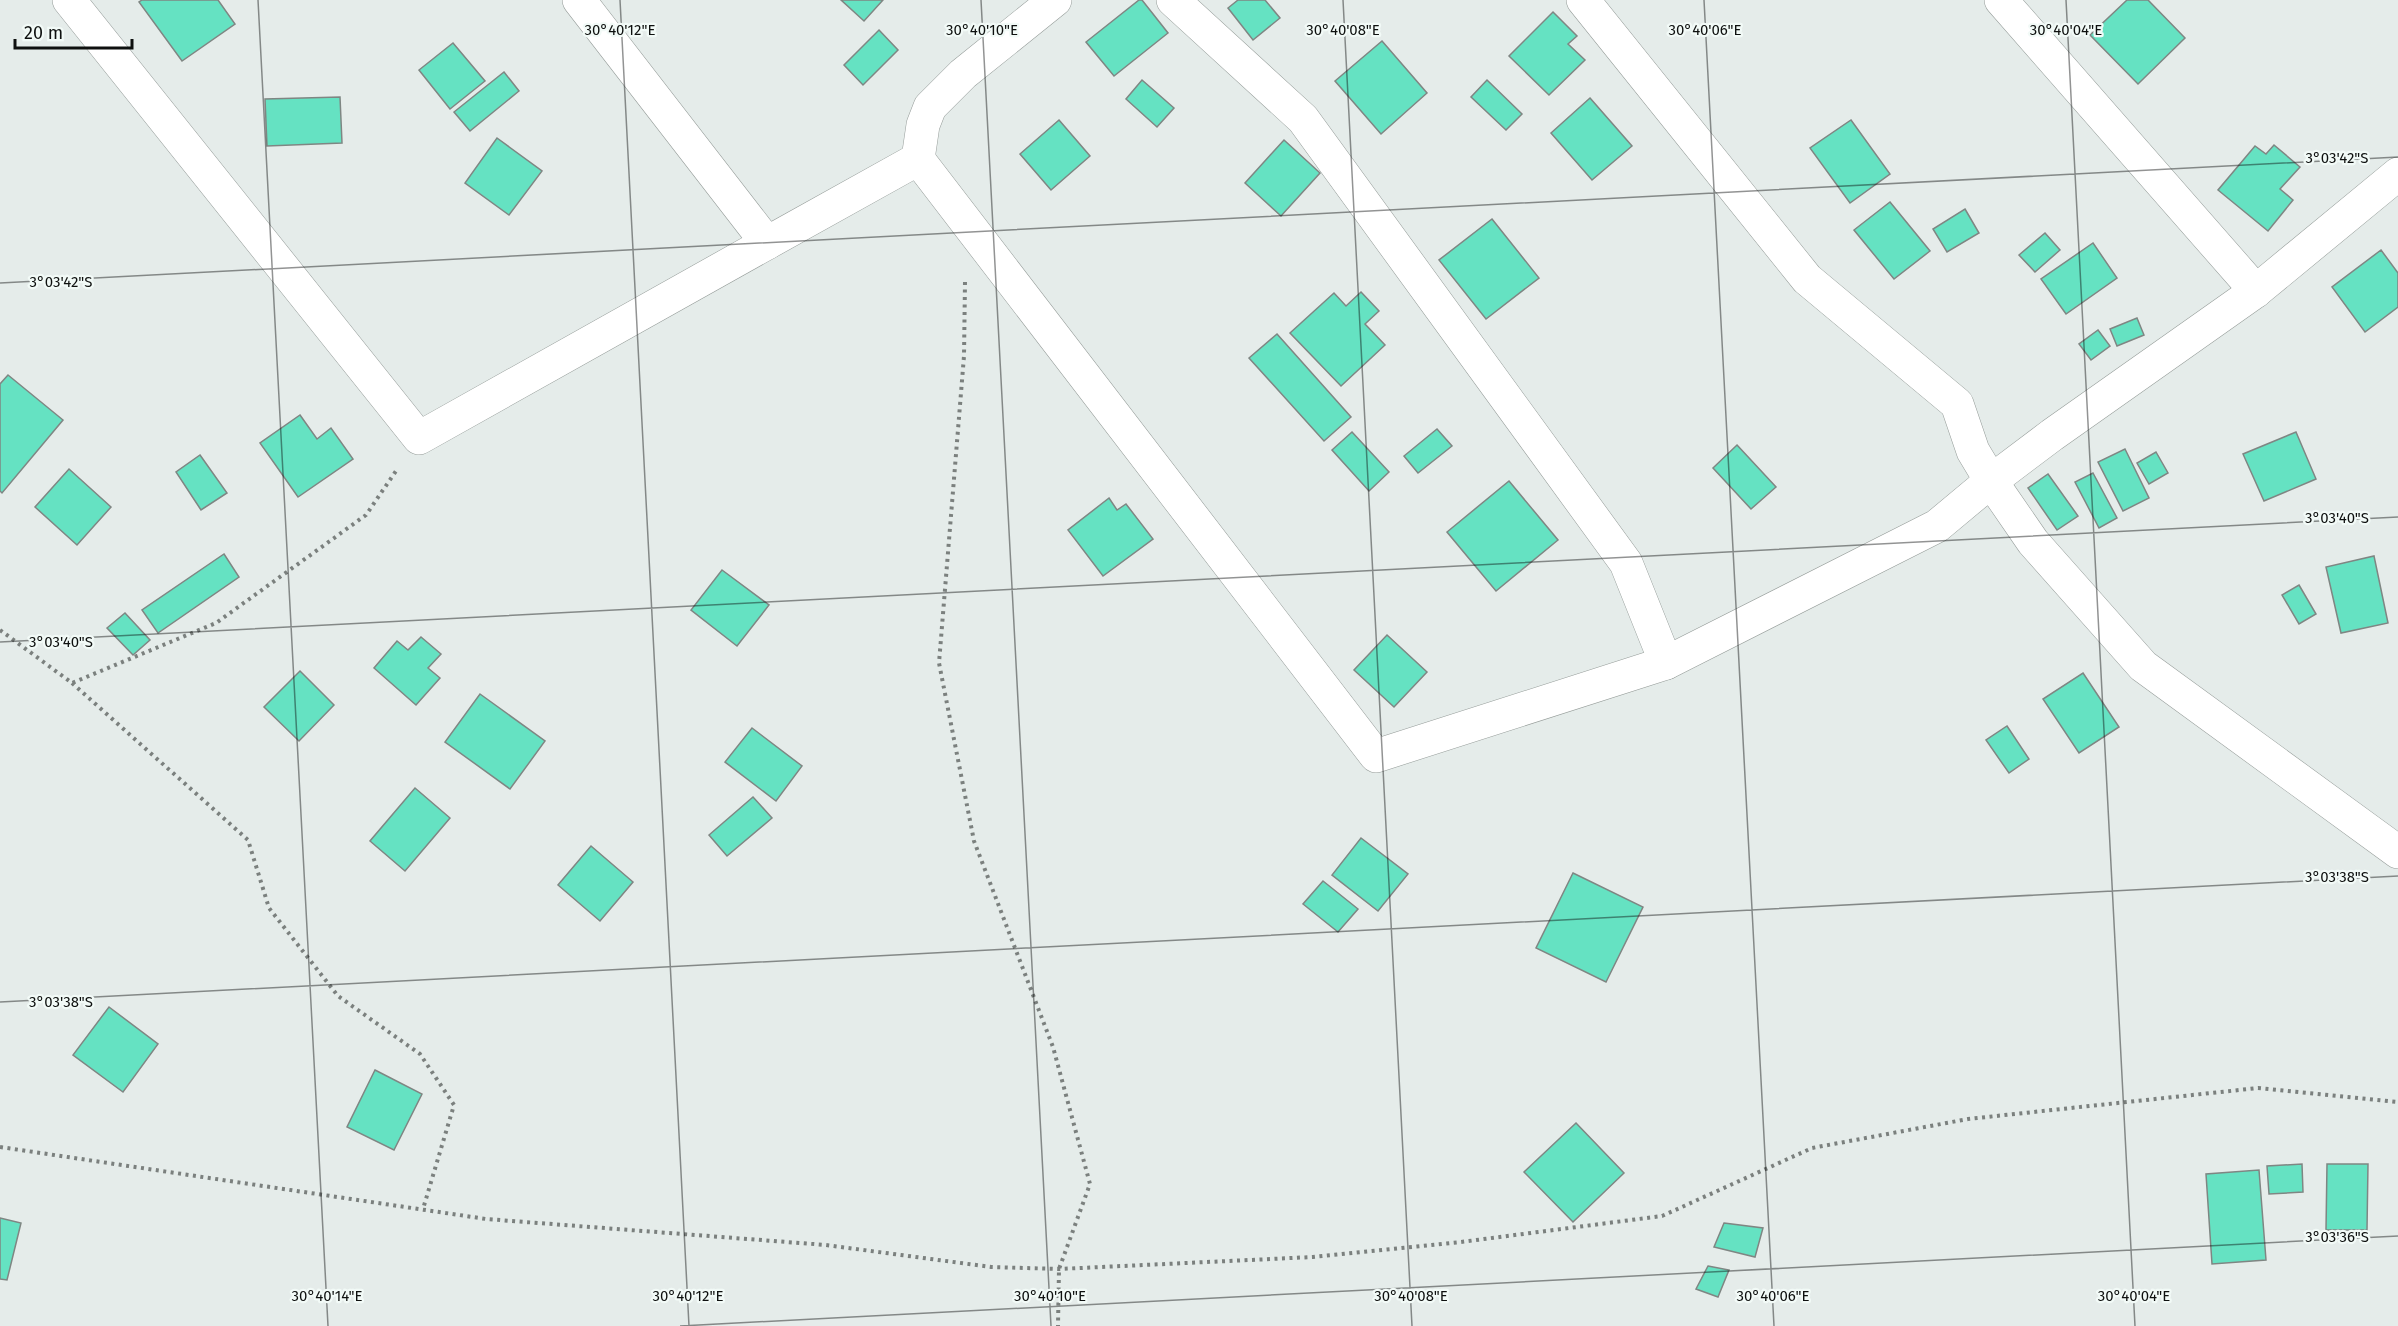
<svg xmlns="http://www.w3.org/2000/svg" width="2398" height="1326" font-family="'Fira Sans',sans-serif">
  <rect width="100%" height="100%" fill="#e5ecea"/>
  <!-- building -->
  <g fill="#65e2c2" stroke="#7f8683" stroke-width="1.5">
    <polygon points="142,0 218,0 235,24 182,61 139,2"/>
    <polygon points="841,0 883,0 864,21"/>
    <polygon points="1139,0 1142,0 1168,33 1114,76 1086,42"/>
    <polygon points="1238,0 1265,0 1280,18 1253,40 1228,8"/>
    <polygon points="2127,0 2148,0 2185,38 2138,84 2090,35"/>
    <polygon points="1553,12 1577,36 1568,44 1585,60 1549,95 1509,56"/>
    <polygon points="879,30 898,50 863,85 844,65"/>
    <polygon points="1382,41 1427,93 1381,134 1335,81"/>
    <polygon points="453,43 485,81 450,109 419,70"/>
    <polygon points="504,72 519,91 470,131 454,112"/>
    <polygon points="1142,80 1174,108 1157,127 1126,99"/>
    <polygon points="1487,80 1522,114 1506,130 1471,97"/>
    <polygon points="340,97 342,143 267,146 265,99"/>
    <polygon points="1590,98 1632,146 1592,180 1551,133"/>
    <polygon points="1059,120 1090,156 1051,190 1020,154"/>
    <polygon points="1851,120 1890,174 1850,203 1810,148"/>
    <polygon points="497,138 542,171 509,215 465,183"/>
    <polygon points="1284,140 1320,173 1281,216 1245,183"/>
    <polygon points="2274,145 2300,167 2280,189 2293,200 2268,231 2218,190 2255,146 2266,154"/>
    <polygon points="1890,202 1930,251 1894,279 1854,230"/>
    <polygon points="1965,209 1979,233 1947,252 1933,229"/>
    <polygon points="1492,219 1539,278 1486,319 1439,260"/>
    <polygon points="2045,233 2060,250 2035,272 2019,255"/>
    <polygon points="2093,243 2117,278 2066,314 2041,279"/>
    <polygon points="2381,250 2398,273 2398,307 2365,332 2332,287"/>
    <polygon points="1361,292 1379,311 1365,324 1385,345 1341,386 1290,333 1334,293 1346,306"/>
    <polygon points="2137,318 2144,335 2117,346 2110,329"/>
    <polygon points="2098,330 2110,346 2091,360 2079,344"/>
    <polygon points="1277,334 1351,417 1324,441 1249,358"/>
    <polygon points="8,375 63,420 2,493 0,491 0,384"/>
    <polygon points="300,415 317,439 331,428 353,459 298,497 260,443"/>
    <polygon points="1437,429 1452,446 1418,473 1404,456"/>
    <polygon points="1352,432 1389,472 1369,491 1332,450"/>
    <polygon points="2296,432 2316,479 2264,501 2243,454"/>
    <polygon points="1737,445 1776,487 1751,509 1713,468"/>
    <polygon points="2125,449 2149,498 2123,511 2098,462"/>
    <polygon points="2156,452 2168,473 2149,484 2137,463"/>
    <polygon points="200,455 227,493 201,510 176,472"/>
    <polygon points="69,469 111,507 77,545 35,507"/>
    <polygon points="2093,473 2117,518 2099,528 2075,482"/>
    <polygon points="2048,474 2078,516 2057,530 2028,488"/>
    <polygon points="1509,481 1558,540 1496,591 1447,532"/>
    <polygon points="1109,498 1117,510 1126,504 1153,539 1103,576 1068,530"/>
    <polygon points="224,554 239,577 158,633 142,610"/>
    <polygon points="2374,556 2388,623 2341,633 2326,567"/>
    <polygon points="722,570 769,605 737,646 691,610"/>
    <polygon points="2299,585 2316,614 2299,624 2282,595"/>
    <polygon points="125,613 150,640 133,655 107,628"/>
    <polygon points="1387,635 1427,672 1394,707 1354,670"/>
    <polygon points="421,637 441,654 428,668 440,678 416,705 374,668 397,641 408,650"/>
    <polygon points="300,671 334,705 299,741 264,707"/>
    <polygon points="2083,673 2119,727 2079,753 2043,699"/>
    <polygon points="480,694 545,741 510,789 445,742"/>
    <polygon points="2007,726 2029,759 2009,773 1986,740"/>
    <polygon points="752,728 802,766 776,801 725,762"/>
    <polygon points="415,788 450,818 405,871 370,841"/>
    <polygon points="753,797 772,818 727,856 709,835"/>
    <polygon points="1361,838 1408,874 1378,911 1332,875"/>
    <polygon points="591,846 633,882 600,921 558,885"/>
    <polygon points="1573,873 1643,907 1606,982 1536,948"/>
    <polygon points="1323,881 1358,909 1338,932 1303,904"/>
    <polygon points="109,1007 158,1044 123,1092 73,1055"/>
    <polygon points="375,1070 422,1094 394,1150 347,1127"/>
    <polygon points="1576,1123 1624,1173 1573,1222 1524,1172"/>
    <polygon points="2302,1164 2303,1192 2269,1194 2267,1166"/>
    <polygon points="2327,1164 2368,1164 2367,1230 2326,1230"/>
    <polygon points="2259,1170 2266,1260 2212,1264 2206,1174"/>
    <polygon points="0,1218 21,1223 7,1280 0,1279"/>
    <polygon points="1724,1223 1763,1228 1755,1257 1714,1247"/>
    <polygon points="1708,1266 1729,1270 1718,1297 1696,1289"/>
  </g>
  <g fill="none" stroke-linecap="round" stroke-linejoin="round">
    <!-- minor casing -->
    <g stroke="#959c99" stroke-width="34">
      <g id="minor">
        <polyline points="69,0 419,438 767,243"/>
        <polyline points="579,0 767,243 918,159 923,125 930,107 963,74 1055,0"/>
        <polyline points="1173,0 1303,119 1626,563 1666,663 1937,526 1991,481 2033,542 2143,666 2398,852"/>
        <polyline points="1583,0 1807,279 1957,404 1973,451 1991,481 2052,435 2256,291 2398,174"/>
        <polyline points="2001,0 2256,291"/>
        <polyline points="918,159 1376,756 1666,663"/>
      </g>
    </g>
    <!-- path -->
    <g stroke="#7b807e" stroke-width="4" stroke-dasharray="3 4.5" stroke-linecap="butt">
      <polyline points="965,282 964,356 939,663 974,841 1053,1047 1090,1184 1059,1269 1058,1326"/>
      <polyline points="0,630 72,683 216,623 366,515 398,468"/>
      <polyline points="72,683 248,840 269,908 338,996 420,1054 454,1105 423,1209"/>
      <polyline points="0,1147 486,1219 826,1245 991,1267 1059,1269 1313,1257 1461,1242 1662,1216 1812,1148 1968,1119 2258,1088 2398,1102"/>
    </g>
    <!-- minor -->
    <use href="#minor" stroke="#fff" stroke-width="33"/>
  </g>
  <!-- ticks -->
  <path fill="none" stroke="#0e100f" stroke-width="1.5" stroke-opacity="0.45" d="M258,0l70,1326M620,0l69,1326M981,0l70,1326M1343,0l69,1326M1704,0l70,1326M2066,0l69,1326M0,283l2398,-126M0,642l2398,-125M0,1002l2398,-126M680,1326l1718,-90"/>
  <g font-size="15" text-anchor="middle" fill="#0e100f" stroke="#f2faf7" stroke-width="4.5" stroke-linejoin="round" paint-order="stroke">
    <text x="620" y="35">30°40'12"E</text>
    <text x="982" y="35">30°40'10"E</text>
    <text x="1343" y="35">30°40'08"E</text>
    <text x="1705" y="35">30°40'06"E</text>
    <text x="2066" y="35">30°40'04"E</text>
    <text x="2337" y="163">3°03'42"S</text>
    <text x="61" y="287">3°03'42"S</text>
    <text x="2337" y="523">3°03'40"S</text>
    <text x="61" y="647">3°03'40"S</text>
    <text x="2337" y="882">3°03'38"S</text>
    <text x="61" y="1007">3°03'38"S</text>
    <text x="2337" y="1242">3°03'36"S</text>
    <text x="327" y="1301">30°40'14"E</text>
    <text x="688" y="1301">30°40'12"E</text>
    <text x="1050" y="1301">30°40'10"E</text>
    <text x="1411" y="1301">30°40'08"E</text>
    <text x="1773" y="1301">30°40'06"E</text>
    <text x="2134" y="1301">30°40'04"E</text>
  </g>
  <!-- scale -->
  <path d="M15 39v9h117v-9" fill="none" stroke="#0e100f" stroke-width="3"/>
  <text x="24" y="39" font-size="18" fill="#0e100f" stroke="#f2faf7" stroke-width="4.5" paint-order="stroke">20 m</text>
</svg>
